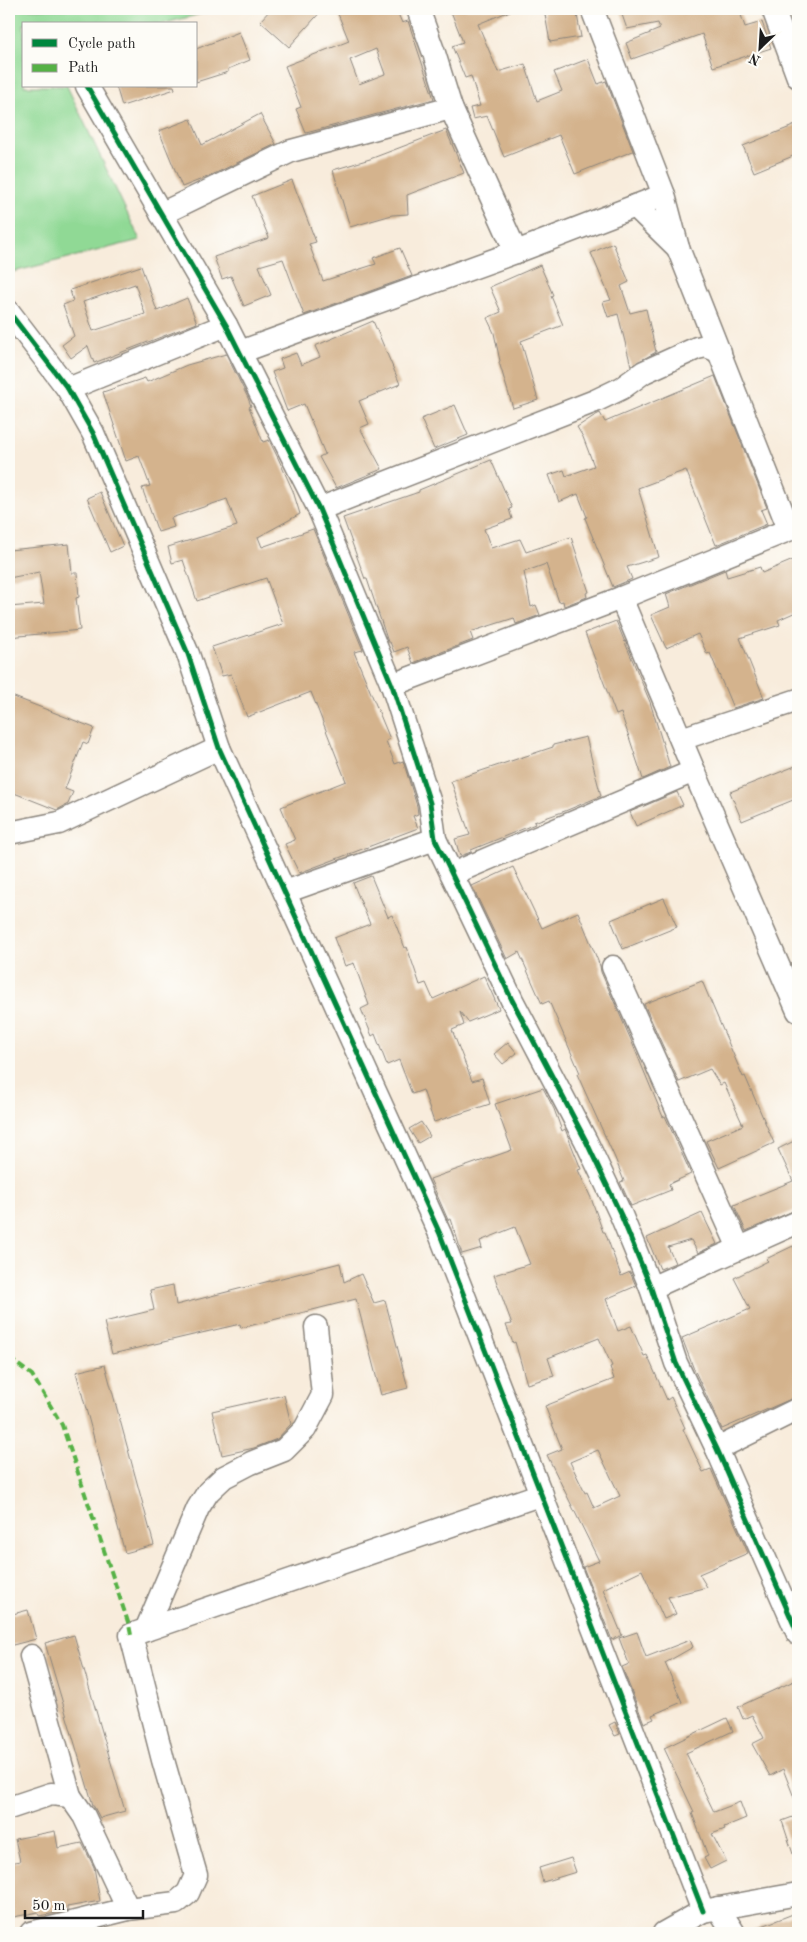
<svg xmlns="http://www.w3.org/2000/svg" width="807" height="1942" font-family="'Old Standard TT',serif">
  <rect width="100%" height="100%" fill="#fdfcf7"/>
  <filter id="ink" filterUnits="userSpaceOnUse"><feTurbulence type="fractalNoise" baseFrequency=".02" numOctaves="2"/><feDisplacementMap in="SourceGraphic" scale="10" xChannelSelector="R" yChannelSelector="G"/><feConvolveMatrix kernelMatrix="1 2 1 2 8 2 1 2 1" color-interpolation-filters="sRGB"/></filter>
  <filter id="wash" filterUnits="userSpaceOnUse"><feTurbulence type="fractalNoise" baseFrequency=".0096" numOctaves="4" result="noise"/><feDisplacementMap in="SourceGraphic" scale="20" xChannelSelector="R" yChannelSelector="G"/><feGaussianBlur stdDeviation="1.12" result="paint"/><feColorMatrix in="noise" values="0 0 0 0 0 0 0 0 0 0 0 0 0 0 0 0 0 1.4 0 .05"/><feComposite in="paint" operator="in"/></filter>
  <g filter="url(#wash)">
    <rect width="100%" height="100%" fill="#f8ecdc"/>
    <!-- green -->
    <polygon fill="#90d995" stroke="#567a58" points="9,9 220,9 162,24 24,24 24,86 67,86 140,240 9,273"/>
    <g id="blocks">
      <!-- building -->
      <g fill="#d4b38d" fill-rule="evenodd">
        <polygon points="271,9 323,9 289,47 260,21"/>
        <path d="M336,9h60l6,14 6,-2 26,78 -128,34 -10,-24 5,-2 -16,-41 64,-25zM376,49l9,25 -26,10 -9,-24z"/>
        <polygon points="450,9 515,9 478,24 498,72 525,64 537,101 562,91 554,72 588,59 598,84 606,81 633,151 575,174 559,135 504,157 487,116 473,119 470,108 480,106 471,76 465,78 452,46 463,42"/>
        <polygon points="544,9 576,9 581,37 550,42"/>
        <polygon points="620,9 739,9 745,27 762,22 771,48 713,67 702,34 632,59 626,43 660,29 658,23 627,29"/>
        <polygon points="239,32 250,60 228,69 228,72 196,82 196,49"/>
        <polygon points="116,86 174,86 175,89 122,106"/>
        <polygon points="260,114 276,144 210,176 182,187 159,131 191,119 202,145"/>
        <polygon points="798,124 798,154 754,172 743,146"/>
        <polygon points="446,130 464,173 407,195 408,214 392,215 350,227 333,170 370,159"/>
        <polygon points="292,180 316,242 309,244 323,281 376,264 373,258 400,248 412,276 304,315 283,259 259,266 271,295 244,306 231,276 222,279 214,257 269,238 252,196"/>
        <polygon points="613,243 629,282 621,286 630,313 646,309 656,352 631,366 618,314 608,317 603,302 611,300 591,253"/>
        <polygon points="540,265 553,295 551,296 563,325 521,341 538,400 513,408 499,362 500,361 494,333 487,318 501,312 490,287"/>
        <path d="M141,266l16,45 30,-13 10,25 -103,40 -6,-17 -17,12 -9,-13 12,-9 -11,-31 10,-4 -3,-11zM135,284l10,30 -52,17 -10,-29z"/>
        <polygon points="373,321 400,384 359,401 369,424 360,428 382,469 336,488 319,457 325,454 304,404 287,411 272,372 283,368 280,359 296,353 301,365 320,357 315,346"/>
        <polygon points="226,354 248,398 251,406 249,407 263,442 269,440 278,458 293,491 300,514 258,537 262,547 313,529 363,650 354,652 390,739 386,741 395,764 403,761 417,806 418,814 413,816 418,828 299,873 285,844 295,840 281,807 346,781 311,692 247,717 231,674 222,676 212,647 283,624 266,578 197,601 183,560 172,563 168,547 237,526 227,499 171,518 174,527 158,532 142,488 150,486 139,456 126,461 103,392 145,378 147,382 187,365"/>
        <polygon points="715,376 767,508 761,510 767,524 716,545 686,470 638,488 659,557 627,567 632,579 613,587 585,518 587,517 578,494 559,502 549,475 564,470 566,476 594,466 583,437 577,427 594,416 600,413 605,422"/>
        <polygon points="455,405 468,435 434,449 421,419"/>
        <polygon points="491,460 512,508 509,509 512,519 484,529 491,548 520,539 526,552 571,537 589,592 586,593 587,597 564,606 563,601 559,602 546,564 524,572 531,607 536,605 540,615 516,624 514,618 470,632 473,640 413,663 407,647 394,652 390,642 388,642 367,579 365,579 343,518 419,492 419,490"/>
        <polygon points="100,492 123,546 110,552 87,498"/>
        <polygon points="69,544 72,573 77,573 79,597 76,598 80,630 9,637 9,607 44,604 39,572 9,578 9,550"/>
        <polygon points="798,558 798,611 778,620 780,625 740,638 764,698 733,708 710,653 707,654 698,634 666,648 651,615 670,607 666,594 720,572 725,570 727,577 760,567 762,573"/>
        <polygon points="616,621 650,702 670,767 643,779 621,713 616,715 585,633"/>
        <polygon points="9,695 94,728 88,744 83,742 65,789 73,792 68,804 57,810 9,791"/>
        <polygon points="586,737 601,796 565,811 534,822 535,824 471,850 471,852 460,856 455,839 470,835 451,781 553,747 553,745"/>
        <polygon points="798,765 798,798 742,821 730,792"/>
        <polygon points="677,792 683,805 636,826 630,812"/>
        <polygon points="513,867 542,928 578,912 600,966 601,972 631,1040 663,1117 665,1116 691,1174 669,1184 671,1190 631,1206 620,1182 624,1181 615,1158 577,1074 580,1073 549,1001 542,1004 519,952 507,959 472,886"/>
        <polygon points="371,876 388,917 392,915 405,948 407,947 420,985 426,983 433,999 484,976 499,1009 468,1022 460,1012 464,1025 452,1030 472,1081 482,1078 490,1104 434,1122 423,1090 412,1094 399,1060 387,1065 375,1034 372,1036 361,1009 369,1005 354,963 345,966 334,938 370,924 353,883"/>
        <polygon points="664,898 677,927 623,949 611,920"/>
        <polygon points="702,981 743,1077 745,1076 774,1143 719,1168 706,1141 743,1125 724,1083 720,1085 710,1069 679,1082 644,1004"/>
        <polygon points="508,1042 517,1053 503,1064 494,1054"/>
        <path d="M543,1088l11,21 8,22 3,-2 16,40 -3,1 13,28 12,34h2l16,44 9,-4 6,14 -30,13 12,32 13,-5 13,30 3,-1 20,45 4,-3 14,31 -2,1 20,43 8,-3 37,84 -49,21 8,13 -39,10 8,17 -12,5 -22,-49 -39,19 19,46 -10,5 -29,-73 16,-6 -52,-106 15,-6 -17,-43 69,-27 -4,-12 2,-1 -13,-28 -51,20 6,18 -27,8 -12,-42 -2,1 -7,-18 6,-1 -18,-49 36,-11 -15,-37 -35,14 2,7 -20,6 -11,-35 -3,1 -18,-41 82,-29 -17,-46zM598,1450l22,46 -26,12 -7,-16 -2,1 -15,-31z"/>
        <polygon points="421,1122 430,1136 418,1143 409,1129"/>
        <polygon points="798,1139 798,1209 746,1231 734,1205 793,1181 778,1149"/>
        <polygon points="702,1213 717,1244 698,1253 691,1240 668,1247 675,1263 660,1269 647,1238"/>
        <polygon points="793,1246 798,1257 798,1396 722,1429 693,1367 682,1338 750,1309 734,1278 768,1261 766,1259"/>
        <polygon points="340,1263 344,1282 361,1274 374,1303 385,1300 408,1388 381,1395 356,1299 241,1328 240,1324 112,1354 104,1322 154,1310 150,1290 173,1285 176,1305"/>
        <polygon points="105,1365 154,1545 125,1553 76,1372"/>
        <polygon points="284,1395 291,1424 277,1439 254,1448 222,1455 212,1411"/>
        <polygon points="28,1610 36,1639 9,1646 9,1615"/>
        <polygon points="637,1632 646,1657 690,1640 693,1647 665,1663 682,1702 652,1715 654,1719 644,1723 622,1667 629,1664 619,1638"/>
        <polygon points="74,1635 125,1811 100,1818 93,1805 45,1643"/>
        <polygon points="798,1679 798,1805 797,1805 783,1769 770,1776 752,1744 764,1738 752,1715 743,1719 738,1707"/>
        <polygon points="727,1718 733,1731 686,1753 714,1812 740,1802 746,1818 724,1827 725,1829 712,1834 726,1861 710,1869 704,1858 708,1856 692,1813 694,1812 664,1748"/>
        <polygon points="615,1722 620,1734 615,1736 609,1725"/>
        <polygon points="798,1815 798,1863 796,1863 782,1821"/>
        <polygon points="55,1831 58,1848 82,1843 94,1867 100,1901 67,1907 67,1911 39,1916 38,1912 9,1918 9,1863 20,1861 15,1839"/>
        <polygon points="571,1858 576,1872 543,1882 539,1868"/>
        <polygon points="798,1912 798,1933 747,1933 747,1932"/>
      </g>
    </g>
  </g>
  <g filter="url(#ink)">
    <use href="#blocks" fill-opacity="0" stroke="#8a847c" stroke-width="1"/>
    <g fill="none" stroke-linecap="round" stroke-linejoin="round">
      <!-- minor casing -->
      <g stroke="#8a847c" stroke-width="25">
        <g id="minor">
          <polyline points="418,9 434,53 451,108 516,252"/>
          <polyline points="592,9 664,195 678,248 789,529"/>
          <polyline points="773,9 798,77"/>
          <polyline points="87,86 226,325 319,509 392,685 430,803 435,839 512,1000 586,1141 621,1215 651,1288 676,1363 717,1449 798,1634"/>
          <polyline points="635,206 678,248"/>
          <polyline points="161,214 291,151 451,108"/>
          <polyline points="9,312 68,389 93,433 188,654 219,748 440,1234 703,1911"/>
          <polyline points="240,352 516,252 664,195"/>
          <polyline points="68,389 226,325"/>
          <polyline points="319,509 595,401 622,388 644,372 697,348 706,346 720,352"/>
          <polyline points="621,598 694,771 798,1011"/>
          <polyline points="392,685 621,598 798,526"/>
          <polyline points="681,739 798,700"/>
          <polyline points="9,833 59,823 219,748"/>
          <polyline points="452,874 694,771"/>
          <polyline points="285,892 435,839"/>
          <polyline points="613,967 739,1248"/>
          <polyline points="651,1288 798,1222"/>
          <polyline points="717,1449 798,1409"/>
          <polyline points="146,1630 198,1508 208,1492 224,1477 251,1463 284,1450 305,1429 323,1395 316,1327"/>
          <polyline points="31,1656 70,1796"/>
          <polyline points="9,1808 51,1794 70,1796 84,1816 128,1909"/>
          <polyline points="718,1908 734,1933"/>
          <polyline points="31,1933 128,1909 176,1903 188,1893 196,1875 163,1760 131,1635 542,1494"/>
          <polyline points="664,1933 703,1911 798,1894"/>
        </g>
      </g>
      <!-- minor -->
      <use href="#minor" stroke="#fff" stroke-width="22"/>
      <!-- quiet -->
      <polyline stroke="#55b145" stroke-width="4" stroke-dasharray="8 4" stroke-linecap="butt" points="9,1358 32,1375 62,1425 129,1625 131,1635"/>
      <!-- cycleway casing -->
      <g stroke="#fdfcf7" stroke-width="8">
        <g id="cycleway">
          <polyline points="87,86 226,325 319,509 392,685 430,803 435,839 512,1000 586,1141 621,1215 651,1288 676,1363 717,1449 798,1634"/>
          <polyline points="9,312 68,389 93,433 188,654 219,748 440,1234 703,1911"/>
        </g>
      </g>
      <!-- cycleway -->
      <use href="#cycleway" stroke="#00873e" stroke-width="5"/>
    </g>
  </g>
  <!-- margin -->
  <rect width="807" height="1942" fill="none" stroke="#fdfcf7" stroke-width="30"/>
  <!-- legend -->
  <rect x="22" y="22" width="175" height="65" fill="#fdfcf7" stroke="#a3a29f"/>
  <rect x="32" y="39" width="25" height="8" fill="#00873e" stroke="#a3a29f"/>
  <text x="68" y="48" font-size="15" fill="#1c1c1c">Cycle path</text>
  <rect x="32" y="64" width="25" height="8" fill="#55b145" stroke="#a3a29f"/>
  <text x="68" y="72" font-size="15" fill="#1c1c1c">Path</text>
  <!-- north arrow -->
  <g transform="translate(760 48) rotate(205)" stroke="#fdfcf7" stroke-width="4" paint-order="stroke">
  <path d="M0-4L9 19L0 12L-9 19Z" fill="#1c1c1c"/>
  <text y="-8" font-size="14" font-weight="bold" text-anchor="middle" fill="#1c1c1c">N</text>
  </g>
  <!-- scale -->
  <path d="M25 1910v8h118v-8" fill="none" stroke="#1c1c1c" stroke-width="2.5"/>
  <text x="32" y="1910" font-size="15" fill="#1c1c1c" stroke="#fdfcf7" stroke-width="4" paint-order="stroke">50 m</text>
</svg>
